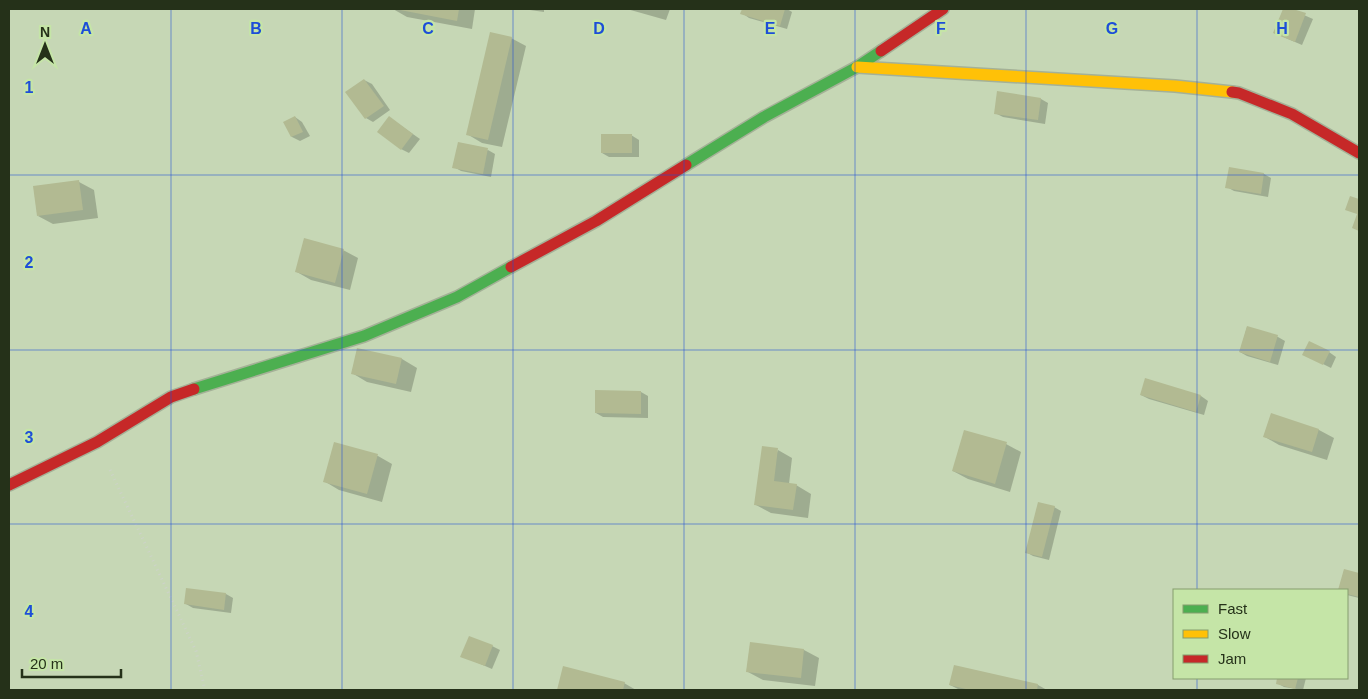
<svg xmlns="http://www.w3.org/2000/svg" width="1368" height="699" font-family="Helvetica,sans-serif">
  <rect width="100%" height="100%" fill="#c6d7b5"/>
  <!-- shadow -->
  <g fill="#0003">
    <polygon points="393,9 475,9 472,29 407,17"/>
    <polygon points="523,9 544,9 544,12"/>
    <polygon points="627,9 670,9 666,20"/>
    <polygon points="743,9 787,9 792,12 787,29 749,18 742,13"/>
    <polygon points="1284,9 1290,9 1313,19 1302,45 1274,33"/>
    <polygon points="511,38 526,46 502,147 482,143 467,134"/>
    <polygon points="364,80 372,84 390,110 373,122 366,118"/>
    <polygon points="998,93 1041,99 1048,103 1045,124 1003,117 995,113"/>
    <polygon points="295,117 302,122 310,136 300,141 292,137 285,122"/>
    <polygon points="390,118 420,139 409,153 401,149"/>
    <polygon points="631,135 639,140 639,157 609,157 602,153"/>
    <polygon points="488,150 495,154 491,177 461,171 454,167"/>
    <polygon points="1230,168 1264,174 1271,178 1268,197 1234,191 1227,187"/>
    <polygon points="79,182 94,190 98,218 53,224 38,216"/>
    <polygon points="343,250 358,258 350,290 311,280 297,272"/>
    <polygon points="1247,327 1278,337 1285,341 1278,365 1247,356 1240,352"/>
    <polygon points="358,349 402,359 417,368 411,392 367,382 352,373"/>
    <polygon points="1329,352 1336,357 1331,368 1311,358"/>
    <polygon points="597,391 641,392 648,396 648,418 603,417 596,413"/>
    <polygon points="1141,395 1201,396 1208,401 1204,415 1149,399"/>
    <polygon points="1272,415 1319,430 1334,438 1327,460 1279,445 1265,437"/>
    <polygon points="335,444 378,456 392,464 382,502 339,490 324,481"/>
    <polygon points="1006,444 1021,452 1010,492 968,479 953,471"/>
    <polygon points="778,450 792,458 789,484 796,485 811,494 808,518 771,513 756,505"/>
    <polygon points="1054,507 1061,511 1049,560 1033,556 1026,552"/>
    <polygon points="1344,571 1359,574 1359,598 1347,595 1347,590 1339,590"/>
    <polygon points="226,594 233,598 231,613 193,608 186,604"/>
    <polygon points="751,643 804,650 819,658 815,686 763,680 748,672"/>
    <polygon points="492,646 500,650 492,669 462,656"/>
    <polygon points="564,667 624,683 636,690 558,690"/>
    <polygon points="1278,678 1306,678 1303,690 1284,687 1277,683"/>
    <polygon points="950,685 1038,685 1047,690 960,690"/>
  </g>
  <!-- building -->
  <g fill="#b2ba92">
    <polygon points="395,9 459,9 457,21"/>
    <polygon points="742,9 785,9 780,26 740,14"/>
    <polygon points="1283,9 1293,9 1306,13 1295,42 1273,33"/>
    <polygon points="490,32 512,37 488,140 466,135"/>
    <polygon points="364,79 384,106 365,119 345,92"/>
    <polygon points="997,91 1041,98 1038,120 994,114"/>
    <polygon points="295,116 303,132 291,137 283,122"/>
    <polygon points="389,116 413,134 401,150 377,132"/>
    <rect x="601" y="134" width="31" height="19"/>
    <polygon points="458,142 488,148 483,174 452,168"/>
    <polygon points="1229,167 1264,173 1261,194 1225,188"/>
    <polygon points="79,180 83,210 37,216 33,186"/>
    <polygon points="1350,196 1359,199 1359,231 1352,228 1357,214 1345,210"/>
    <polygon points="304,238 344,249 335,283 295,272"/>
    <polygon points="1247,326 1278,335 1270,362 1239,352"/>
    <polygon points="1309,341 1330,351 1323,365 1302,355"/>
    <polygon points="357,348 402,358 396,384 351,374"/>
    <polygon points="1145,378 1201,395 1196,412 1140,395"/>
    <polygon points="595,390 641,391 641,414 595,413"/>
    <polygon points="1271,413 1319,429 1312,452 1263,437"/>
    <polygon points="964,430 1007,442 995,484 952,471"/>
    <polygon points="334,442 378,454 367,494 323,482"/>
    <polygon points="762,446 778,448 774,481 797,484 793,510 754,505"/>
    <polygon points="1038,502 1055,506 1042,557 1025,553"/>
    <polygon points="1344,569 1359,573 1359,597 1347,594 1347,590 1338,590"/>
    <polygon points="186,588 226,593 224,610 184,604"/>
    <polygon points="469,636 493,645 485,666 460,657"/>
    <polygon points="750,642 804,649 801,678 746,672"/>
    <polygon points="954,665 1038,684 1037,690 970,690 949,685"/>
    <polygon points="563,666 625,682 623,690 557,690"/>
    <polygon points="1277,678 1298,678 1295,689 1276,684"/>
  </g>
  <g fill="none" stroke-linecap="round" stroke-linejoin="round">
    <!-- fast casing -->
    <g stroke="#a4b197" stroke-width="14">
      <g id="fast">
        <polyline points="686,165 764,117 857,67 881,51"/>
        <polyline points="194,389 364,336 457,297 511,267"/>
      </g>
    </g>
    <!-- slow casing -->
    <g stroke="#a4b197" stroke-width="14">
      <polyline id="slow" points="857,67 1175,86 1232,92"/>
    </g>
    <!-- jam casing -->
    <g stroke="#a4b197" stroke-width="14">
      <g id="jam">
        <polyline points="881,51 943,9"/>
        <polyline points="1232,92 1239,93 1292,114 1359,153"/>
        <polyline points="511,267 596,221 686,165"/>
        <polyline points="9,485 97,442 171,397 194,389"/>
      </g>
    </g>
    <!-- path -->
    <polyline stroke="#cdd3c8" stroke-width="3" stroke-dasharray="1 4" stroke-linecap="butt" points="110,470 196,651 205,690"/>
    <!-- fast -->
    <use href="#fast" stroke="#4caf50" stroke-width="11"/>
    <!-- slow -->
    <use href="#slow" stroke="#ffc107" stroke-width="11"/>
    <!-- jam -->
    <use href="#jam" stroke="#c62828" stroke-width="11"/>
  </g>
  <!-- grid -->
  <path fill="none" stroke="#1d4ed8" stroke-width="1" stroke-opacity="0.55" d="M171,9v681M342,9v681M513,9v681M684,9v681M855,9v681M1026,9v681M1197,9v581M9,175h1350M9,350h1350M9,524h1350M1197,678v12"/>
  <g font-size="16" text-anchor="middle" font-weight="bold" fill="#1d4ed8" stroke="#c5e5a7" stroke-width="4.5" stroke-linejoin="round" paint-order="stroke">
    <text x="86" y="34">A</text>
    <text x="256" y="34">B</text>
    <text x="428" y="34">C</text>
    <text x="599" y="34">D</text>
    <text x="770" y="34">E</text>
    <text x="941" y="34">F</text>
    <text x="1112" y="34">G</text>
    <text x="1282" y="34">H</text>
    <text x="29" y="93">1</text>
    <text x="29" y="268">2</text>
    <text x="29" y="443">3</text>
    <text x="29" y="617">4</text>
  </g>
  <!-- border -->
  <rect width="1368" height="699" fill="none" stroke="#253119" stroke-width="20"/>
  <!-- legend -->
  <rect x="1173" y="589" width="175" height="90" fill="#c5e5a7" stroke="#859d6e"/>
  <rect x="1183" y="605" width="25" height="8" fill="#4caf50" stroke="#859d6e"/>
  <text x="1218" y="614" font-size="15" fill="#253119">Fast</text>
  <rect x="1183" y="630" width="25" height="8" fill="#ffc107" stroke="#859d6e"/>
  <text x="1218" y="639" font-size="15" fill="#253119">Slow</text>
  <rect x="1183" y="655" width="25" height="8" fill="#c62828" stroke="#859d6e"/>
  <text x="1218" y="664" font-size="15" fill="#253119">Jam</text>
  <!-- north arrow -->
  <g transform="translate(45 45)" stroke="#c5e5a7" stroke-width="4" paint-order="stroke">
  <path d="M0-4L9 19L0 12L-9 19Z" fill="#253119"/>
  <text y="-8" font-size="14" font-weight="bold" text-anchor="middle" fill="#253119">N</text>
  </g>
  <!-- scale -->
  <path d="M22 669v8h99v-8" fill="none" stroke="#253119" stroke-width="2.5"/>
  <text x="30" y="669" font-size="15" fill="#253119" stroke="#c5e5a7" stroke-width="4" paint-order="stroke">20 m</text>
</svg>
